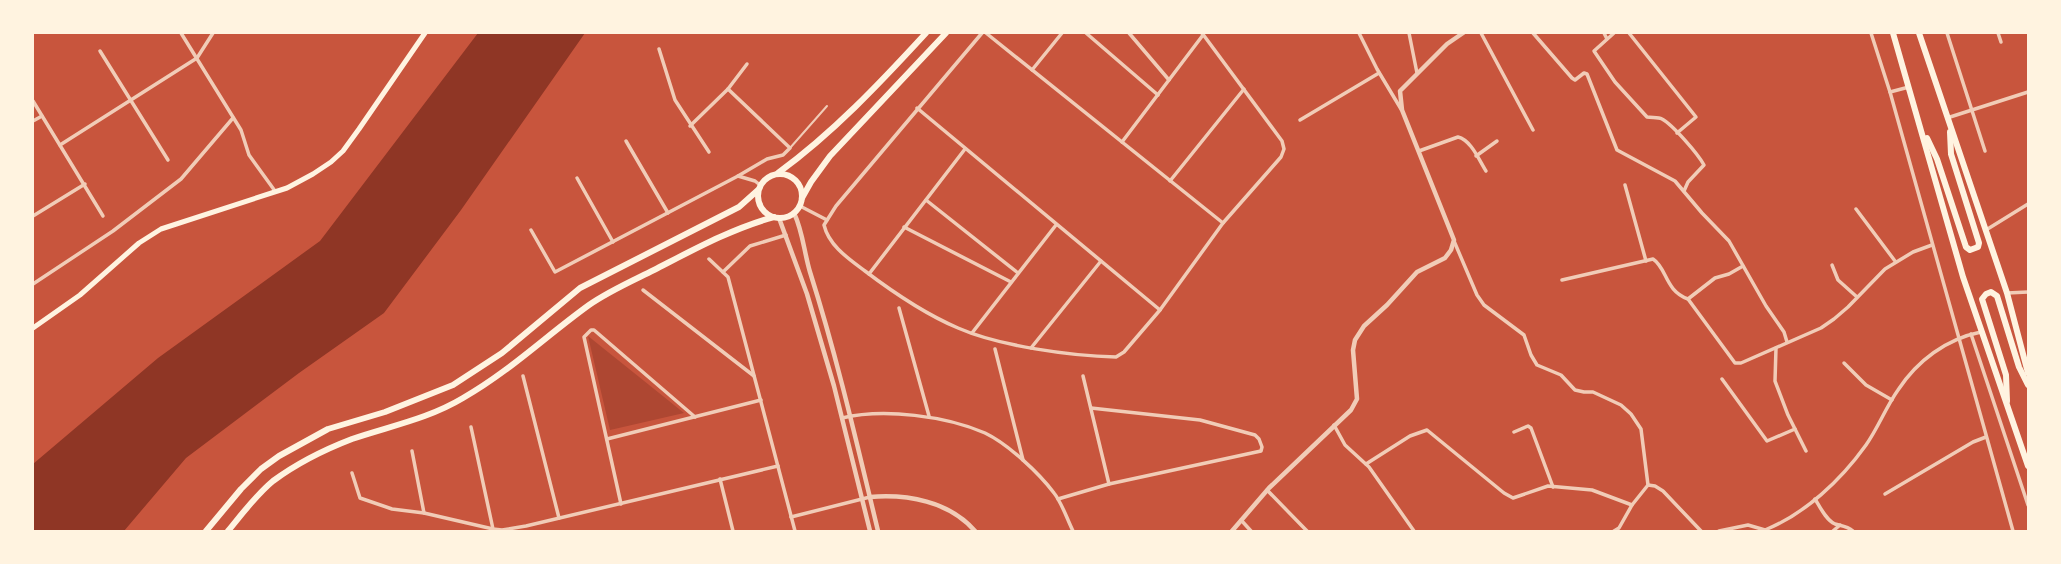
<svg xmlns="http://www.w3.org/2000/svg" width="2061" height="564" font-family="Inter,sans-serif">
  <rect width="100%" height="100%" fill="#c8553d"/>
  <!-- green -->
  <polygon fill="#ae4732" points="588,336 684,413 610,430"/>
  <!-- water -->
  <polygon fill="#8f3625" points="478,33 585,33 461,210 384,313 299,373 186,458 124,531 33,531 33,464 158,358 320,241"/>
  <g fill="none" stroke-linecap="round" stroke-linejoin="round">
    <!-- service -->
    <polyline stroke="#f1ccb7" stroke-width="2" points="790,148 827,106"/>
    <!-- minor -->
    <g stroke="#f1ccb7" stroke-width="3.5">
      <polyline points="181,33 241,130 249,155 275,191"/>
      <path d="M982,33l-146,173 -12,19c5,21 25,34 41,46 29,22 60,43 93,57 41,18 113,28 158,29l8,-5 36,-42 63,-87 58,-66 3,-8 -2,-8 -80,-108"/>
      <polyline points="986,33 1223,223"/>
      <polyline points="1086,33 1158,95"/>
      <polyline points="1129,33 1169,80"/>
      <polyline points="1359,33 1377,69 1401,109"/>
      <polyline points="1409,33 1417,73"/>
      <polyline points="1481,33 1533,130"/>
      <polyline points="1533,33 1572,78 1575,80 1584,73 1587,74 1617,150 1675,181 1702,213 1729,241 1766,306 1784,332 1787,342"/>
      <polyline points="1604,33 1607,39"/>
      <path d="M1614,33l-20,18 21,31 32,35c5,1 11,0 15,2 11,6 36,35 42,46l-16,17 -4,9"/>
      <polyline points="1629,33 1696,117 1677,133"/>
      <polyline points="1871,33 1890,92 2013,531"/>
      <polyline points="1947,33 1985,151"/>
      <polyline points="1998,33 2001,42"/>
      <polyline points="659,49 675,100 709,152"/>
      <polyline points="100,51 168,160"/>
      <polyline points="1032,70 1062,33"/>
      <polyline points="728,89 790,148 783,155 767,159 738,176"/>
      <polyline points="1890,92 1909,87"/>
      <polyline points="33,101 103,216"/>
      <polyline points="917,108 1160,310"/>
      <polyline points="1947,118 2028,92"/>
      <polyline points="1300,120 1379,73"/>
      <polyline points="33,121 42,116"/>
      <polyline points="690,126 728,89 747,64"/>
      <polyline points="626,141 668,213"/>
      <polyline points="1122,142 1203,35 1202,33"/>
      <polyline points="60,145 197,58 213,33"/>
      <path d="M1419,151l39,-14c13,3 21,23 28,34"/>
      <polyline points="1476,156 1497,141"/>
      <polyline points="577,178 613,242"/>
      <polyline points="1170,181 1244,89"/>
      <polyline points="1625,185 1646,261"/>
      <polyline points="926,200 1018,273"/>
      <polyline points="800,206 827,220"/>
      <polyline points="1856,209 1895,261"/>
      <polyline points="33,216 85,184"/>
      <polyline points="904,227 1011,282"/>
      <polyline points="531,230 555,272 738,176 755,181 760,185"/>
      <polyline points="1986,230 2028,204"/>
      <polyline points="1454,241 1477,295 1484,305 1524,335 1531,355 1537,365 1561,375 1575,390 1584,392 1593,392 1621,405 1631,414 1641,429 1648,485 1632,505 1619,528 1614,531"/>
      <polyline points="709,259 728,277 795,531"/>
      <polyline points="1832,265 1838,280 1857,297"/>
      <polyline points="723,272 750,246 786,235"/>
      <polyline points="869,274 965,149"/>
      <path d="M1562,280l91,-21c14,9 12,32 35,40l47,64h6l80,-35 13,-9 14,-12 37,-38 28,-17 19,-7"/>
      <polyline points="33,284 113,231 181,179 233,118"/>
      <polyline points="643,290 754,376"/>
      <polyline points="2007,293 2028,292"/>
      <polyline points="1688,299 1715,278 1729,274 1743,266"/>
      <polyline points="899,308 929,416"/>
      <polyline points="972,333 1056,225"/>
      <polyline points="1971,334 2028,505"/>
      <polyline points="1031,348 1101,261"/>
      <polyline points="1776,348 1775,381 1788,415 1806,451"/>
      <polyline points="995,349 1023,460"/>
      <polyline points="1844,363 1866,385 1892,400"/>
      <polyline points="523,376 559,518"/>
      <polyline points="1083,376 1109,484"/>
      <polyline points="1722,379 1767,441 1795,429"/>
      <path d="M842,418c42,-10 104,-2 143,15 23,11 54,40 69,60 8,10 13,26 19,38"/>
      <polyline points="1334,425 1345,445 1369,467 1414,531"/>
      <polyline points="471,427 493,529"/>
      <polyline points="1514,432 1528,426 1531,428 1553,487"/>
      <polyline points="607,439 761,400"/>
      <polyline points="412,451 424,513"/>
      <polyline points="1366,464 1410,436 1427,430 1504,493 1513,498 1548,486 1592,490 1632,505"/>
      <polyline points="352,473 360,498 392,509 424,513 493,529 502,530 526,526 778,466"/>
      <polyline points="720,479 733,531"/>
      <polyline points="1648,485 1655,486 1663,491 1701,531"/>
      <polyline points="1267,490 1307,531"/>
      <polyline points="1885,494 1973,442 1986,437"/>
      <polyline points="1058,499 1109,484 1261,451 1262,447 1259,439 1255,435 1200,420 1091,408"/>
      <path d="M1815,499c5,8 11,21 20,25 7,2 12,2 18,7"/>
      <polyline points="621,504 584,337 591,330 594,330 695,417"/>
      <polyline points="791,517 870,497"/>
      <polyline points="1241,520 1251,531"/>
      <path d="M1719,531l29,-6 17,5c40,-16 76,-50 101,-85 12,-17 20,-38 32,-55 19,-29 48,-51 83,-58"/>
      <polyline points="1833,531 1840,525"/>
    </g>
    <!-- tertiary -->
    <g stroke="#f1ccb7" stroke-width="4.5">
      <path d="M794,213c9,19 10,39 16,59 27,85 47,172 68,259"/>
      <polyline points="779,218 807,294 834,386 870,531"/>
      <path d="M870,497c37,-3 79,4 105,34"/>
      <polyline points="1232,531 1269,488 1351,410 1357,399 1353,350 1355,340 1364,326 1387,305 1417,272 1445,258 1451,250 1454,240 1402,110 1400,91 1447,44 1463,33"/>
    </g>
    <!-- secondary -->
    <polyline stroke="#fff3e0" stroke-width="5" points="33,328 80,295 139,243 161,229 287,188 313,174 331,162 343,151 359,129 425,33"/>
    <!-- primary -->
    <g stroke="#fff3e0" stroke-width="6">
      <path d="M778,173c55,-40 102,-90 148,-140"/>
      <circle cx="780" cy="196" r="22"/>
      <polyline points="802,198 811,182 830,156 946,33"/>
      <polyline points="206,531 241,489 261,469 279,456 328,429 385,412 453,385 502,353 580,288 739,207 758,190"/>
      <path d="M228,531c14,-17 28,-36 45,-50 23,-17 53,-32 79,-42 38,-13 76,-20 111,-41 47,-27 83,-62 126,-93 20,-14 43,-24 65,-35 39,-20 77,-41 120,-53"/>
    </g>
    <!-- trunk -->
    <g stroke="#fff3e0" stroke-width="6">
      <polyline points="1893,33 1963,277 2028,466"/>
      <polyline points="1919,33 2007,293 2028,373"/>
      <polyline points="1927,138 1937,159 1966,247 1970,250 1978,247 1979,243 1951,154 1950,132"/>
      <polyline points="2007,401 2006,375 1982,299 1986,294 1991,292 1997,296 2019,367 2028,385"/>
    </g>
  </g>
  <!-- border -->
  <rect width="2061" height="564" fill="none" stroke="#fff3e0" stroke-width="68"/>
</svg>
